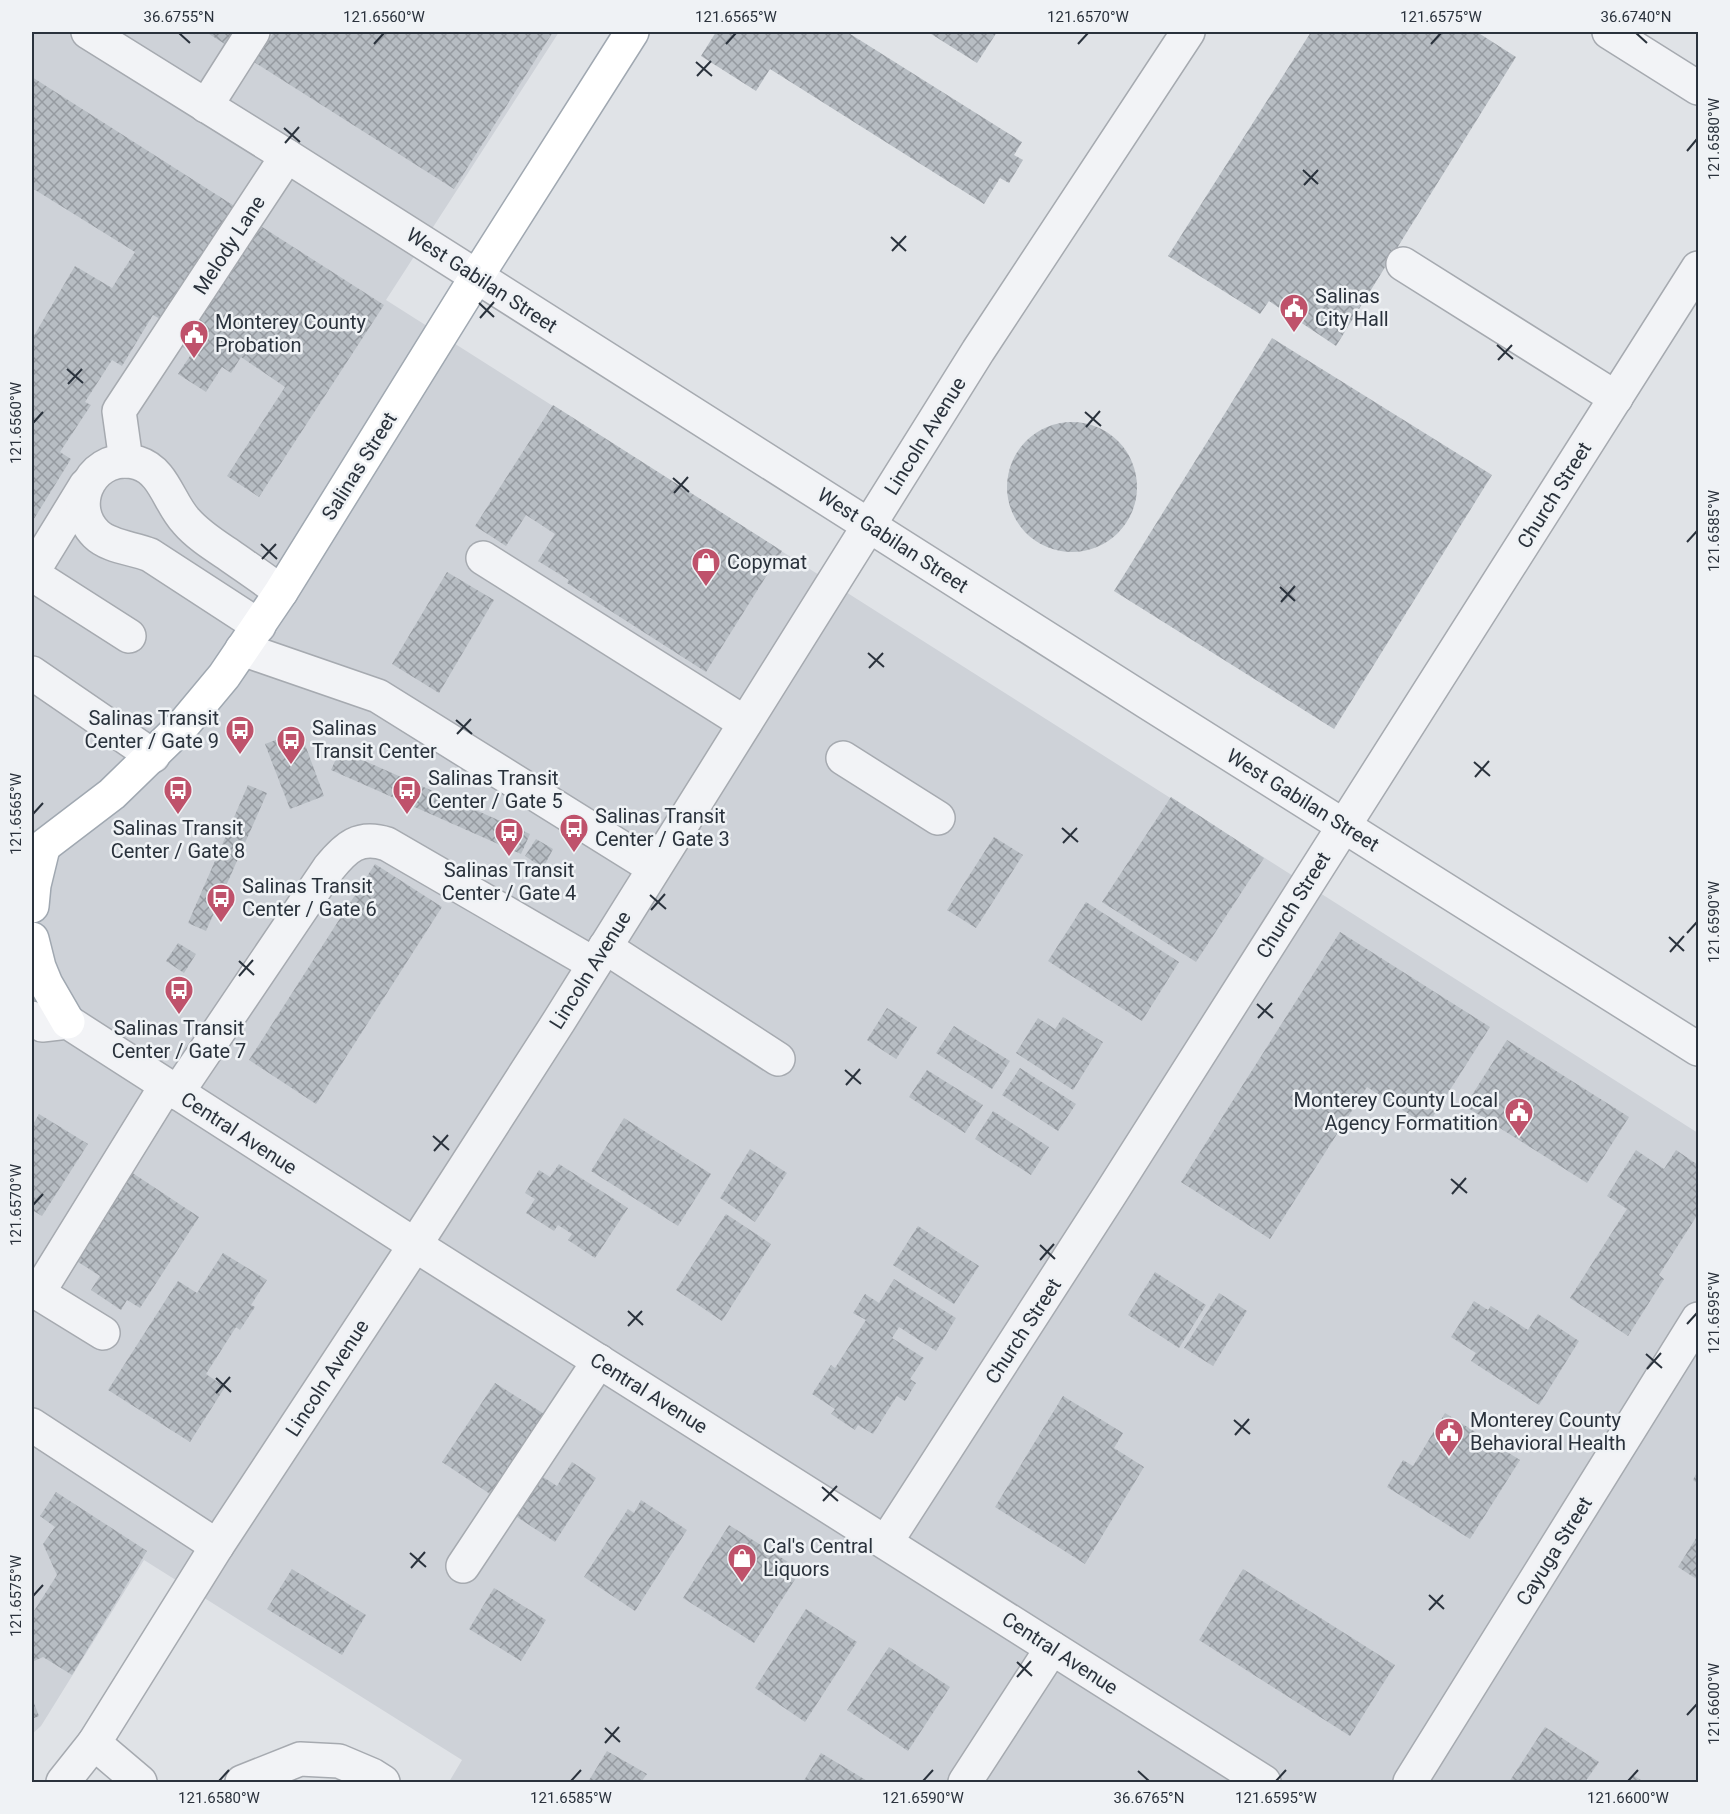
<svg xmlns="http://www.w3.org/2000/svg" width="1730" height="1814" font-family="Roboto,sans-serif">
  <defs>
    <pattern id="building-cross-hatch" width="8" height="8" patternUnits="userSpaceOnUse" patternTransform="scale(1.5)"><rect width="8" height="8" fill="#b7bdc3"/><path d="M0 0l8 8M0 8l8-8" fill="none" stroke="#959aa0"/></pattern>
  </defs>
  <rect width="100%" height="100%" fill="#e0e3e7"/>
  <!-- built -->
  <polygon fill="#ced2d8" points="32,32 559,32 386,300 1698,1133 1698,1782 449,1782 462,1760 144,1560 41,1726 32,1734"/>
  <!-- building -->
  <g fill="url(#building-cross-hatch)">
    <polygon points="206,32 241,32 231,48"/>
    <polygon points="274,32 553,32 454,189 254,62"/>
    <polygon points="716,32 847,32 1022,142 1014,155 1023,160 1009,183 1000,178 984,204 770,69 756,91 701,56"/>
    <polygon points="928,32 997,32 977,63"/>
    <polygon points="1311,32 1477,32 1516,57 1336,346 1269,301 1260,314 1168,256"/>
    <polygon points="32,77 239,209 167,323 153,315 122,366 112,360 85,402 91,405 60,452 71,459 32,522 32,339 75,266 112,288 135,252 32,188"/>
    <polygon points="259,225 384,305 259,497 227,476 285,387 241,357 231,373 222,367 206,392 178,374 192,353 181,346"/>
    <polygon points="1272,338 1492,475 1334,729 1114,591"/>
    <polygon points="553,405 782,551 706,672 567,583 569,580 538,561 555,534 526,515 506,546 475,526"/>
    <circle cx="1072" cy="487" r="65"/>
    <polygon points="447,572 494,600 439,693 392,664"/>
    <polygon points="300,731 324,796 290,809 265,744"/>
    <polygon points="340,750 530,834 521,854 331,770"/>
    <polygon points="248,785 267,793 206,931 188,923"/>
    <polygon points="1171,797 1264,858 1196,962 1102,902"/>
    <polygon points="994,837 1023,855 976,928 947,910"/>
    <polygon points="536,839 553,849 543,868 525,856"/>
    <polygon points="375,864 442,907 316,1104 249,1060"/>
    <polygon points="1086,902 1179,962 1142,1021 1048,961"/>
    <polygon points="1340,932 1490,1027 1427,1126 1367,1087 1270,1239 1181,1182"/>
    <polygon points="178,943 196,954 184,973 166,961"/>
    <polygon points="887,1008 917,1027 896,1059 867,1040"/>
    <polygon points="1063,1017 1103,1042 1073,1090 1016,1053 1038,1018 1055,1029"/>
    <polygon points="954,1026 1010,1061 992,1089 936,1053"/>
    <polygon points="1507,1040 1629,1117 1587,1183 1465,1106"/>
    <polygon points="1020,1068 1076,1104 1058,1131 1002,1095"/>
    <polygon points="927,1070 983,1105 965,1133 909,1097"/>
    <polygon points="993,1111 1049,1147 1031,1175 975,1139"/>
    <polygon points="39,1114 88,1144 42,1216 32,1210 32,1126"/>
    <polygon points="624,1118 711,1174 678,1226 591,1171"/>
    <polygon points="750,1149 787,1173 755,1222 720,1198"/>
    <polygon points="1636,1150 1664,1169 1676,1150 1698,1165 1698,1214 1659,1275 1664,1279 1628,1336 1570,1298 1627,1209 1607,1196"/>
    <polygon points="559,1164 628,1208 595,1258 568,1240 572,1234 558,1225 554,1231 526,1213 535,1199 525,1193 539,1170 550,1177"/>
    <polygon points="125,1168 199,1217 140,1308 127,1300 121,1310 91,1290 100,1276 75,1260"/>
    <polygon points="726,1214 771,1244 722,1321 676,1290"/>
    <polygon points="918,1226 979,1266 954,1304 893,1265"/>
    <polygon points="223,1253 267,1280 251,1305 255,1307 240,1330 236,1327 206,1374 225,1387 190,1442 108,1390 178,1281 197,1293"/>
    <polygon points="1155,1272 1206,1305 1179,1348 1128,1315"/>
    <polygon points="894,1279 956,1318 936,1351 899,1327 892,1338 924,1358 910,1379 916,1383 905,1401 897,1396 873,1434 858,1425 855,1430 831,1414 835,1409 812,1394 831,1365 835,1368 866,1320 853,1313 865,1294 879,1303"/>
    <polygon points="1219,1293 1247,1311 1213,1366 1184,1348"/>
    <polygon points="1474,1301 1488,1310 1491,1306 1528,1330 1538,1314 1579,1341 1539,1405 1471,1361 1476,1353 1451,1337"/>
    <polygon points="495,1383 549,1417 496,1498 442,1462"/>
    <polygon points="1063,1396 1123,1433 1114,1448 1144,1467 1085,1564 995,1507"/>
    <polygon points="1445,1413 1520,1460 1470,1539 1387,1487 1403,1460 1413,1466"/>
    <polygon points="572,1462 596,1478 555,1542 511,1513 537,1473 557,1486"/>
    <polygon points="1698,1470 1698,1484 1693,1480"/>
    <polygon points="56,1492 147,1551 72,1675 43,1657 32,1662 32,1614 57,1575 43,1544 55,1527 40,1516"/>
    <polygon points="641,1500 687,1530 635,1611 584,1577 628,1509 634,1513"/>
    <polygon points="729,1525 801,1570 754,1643 683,1598"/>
    <polygon points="1698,1535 1698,1580 1678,1567"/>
    <polygon points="292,1569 366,1615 342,1655 267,1609"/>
    <polygon points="1243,1569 1395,1665 1350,1736 1199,1640"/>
    <polygon points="494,1588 546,1620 521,1661 469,1629"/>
    <polygon points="806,1609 857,1642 805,1722 755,1688"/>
    <polygon points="889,1647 950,1687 908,1751 847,1710"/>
    <polygon points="32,1698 39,1716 32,1719"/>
    <polygon points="1545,1727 1599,1762 1585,1782 1509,1782"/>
    <polygon points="607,1751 647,1774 641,1782 588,1782"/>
    <polygon points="821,1753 869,1782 803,1782"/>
    <polygon points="1633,1775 1644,1782 1629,1782"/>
  </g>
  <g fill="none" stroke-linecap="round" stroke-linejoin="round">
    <!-- minor casing -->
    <g stroke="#a6aab0" stroke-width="36">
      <g id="minor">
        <polyline points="88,32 287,156 1147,702 1698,1049"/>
        <polyline points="1609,32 1698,88"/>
        <polyline points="206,106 253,32"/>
        <polyline points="1403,264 1616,398"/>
        <polyline points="126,461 119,411 287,156"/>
        <polyline points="483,558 745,723"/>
        <polyline points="32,573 86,485"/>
        <polyline points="32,574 129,636"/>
        <path d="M259,626l-109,-71c-17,-7 -41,-8 -54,-21 -31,-31 -1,-84 42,-71 26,8 31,40 48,58 12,14 28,24 43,34 17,12 35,24 52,37"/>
        <polyline points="242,649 378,696 654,868"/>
        <polyline points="32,673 153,756"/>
        <polyline points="843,758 938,818"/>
        <polyline points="605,947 778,1059"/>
        <polyline points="32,1018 42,1025 68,1022 415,1245 1264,1782"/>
        <path d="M177,1093l152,-225c17,-21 30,-33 58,-24l207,120"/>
        <polyline points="103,1333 38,1293 166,1086"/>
        <polyline points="32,1425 217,1546"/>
        <polyline points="886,1542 1109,1196 1698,268"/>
        <polyline points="463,1566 599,1361"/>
        <polyline points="94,1743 140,1782"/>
        <polyline points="63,1782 94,1743 217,1546 415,1245 559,1021 978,351 1188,32"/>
        <polyline points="242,1782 300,1759 339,1761 372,1775 383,1782"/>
        <polyline points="965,1782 1052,1648"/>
        <polyline points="1410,1782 1698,1319"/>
      </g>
    </g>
    <!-- major casing -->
    <g stroke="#a0a8b1" stroke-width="36">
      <g id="major">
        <polyline points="32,855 112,794 184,724 224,676 281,592 477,276 632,32"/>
        <polyline points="32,906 34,885 43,848"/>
        <polyline points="32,939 39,967 46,984 68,1022"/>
      </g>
    </g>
    <!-- minor -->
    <use href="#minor" stroke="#f2f3f6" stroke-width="33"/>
    <!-- major -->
    <use href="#major" stroke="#fff" stroke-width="33"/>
  </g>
  <!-- ticks -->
  <path fill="none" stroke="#2a323c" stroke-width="2" d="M179,33l11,10M1636,33l11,10M374,44l10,-11M726,44l10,-11M1078,44l10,-11M1431,44l10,-11M696,62l16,14M697,76l14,-15M284,128l16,14M285,143l14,-16M1687,151l10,-12M1303,170l15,14M1304,185l14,-15M891,237l15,14M892,251l14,-15M479,303l15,14M480,318l14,-16M1497,345l16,14M1498,360l14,-15M67,369l16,14M68,384l14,-15M1085,412l16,14M33,423l10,-11M1086,427l14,-16M673,478l16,14M674,493l14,-16M1687,542l10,-11M261,544l16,15M262,559l14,-15M1280,587l15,14M1281,602l14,-16M868,653l16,14M869,668l14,-15M456,720l16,14M457,734l14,-15M1474,762l16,14M1475,777l14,-16M33,814l10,-11M1062,828l16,14M1063,843l14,-15M650,895l16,14M651,910l14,-16M1687,933l10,-11M1669,937l15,14M1670,952l14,-16M239,961l15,14M239,976l14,-16M1257,1004l16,14M1258,1018l14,-15M845,1070l16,14M846,1085l14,-16M433,1136l16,14M434,1151l14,-16M1451,1179l16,14M1452,1194l14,-16M33,1205l10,-11M1040,1245l15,14M1040,1260l14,-16M628,1311l15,14M1687,1324l10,-11M628,1326l14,-15M1646,1354l16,14M1647,1369l14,-16M216,1378l15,14M216,1393l14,-16M1234,1420l16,14M1235,1435l14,-16M822,1487l16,14M823,1501l14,-15M410,1553l16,14M411,1568l14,-16M1429,1595l15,14M33,1596l10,-11M1429,1610l14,-15M1017,1662l15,14M1017,1677l14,-16M1687,1715l10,-11M605,1728l15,14M605,1743l14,-16M1138,1771l11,10M219,1781l10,-11M571,1781l10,-11M923,1781l10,-11M1276,1781l10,-11M1628,1781l10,-11"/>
  <!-- icons -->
  <defs>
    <g id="civic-pin" transform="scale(1.5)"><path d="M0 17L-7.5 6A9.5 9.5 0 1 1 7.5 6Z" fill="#bf526b" stroke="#eff2f5"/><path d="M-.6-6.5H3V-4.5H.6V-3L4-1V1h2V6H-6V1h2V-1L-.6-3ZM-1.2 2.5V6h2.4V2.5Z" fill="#fff"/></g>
    <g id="shop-pin" transform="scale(1.5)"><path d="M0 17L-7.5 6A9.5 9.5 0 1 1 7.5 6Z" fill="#bf526b" stroke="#eff2f5"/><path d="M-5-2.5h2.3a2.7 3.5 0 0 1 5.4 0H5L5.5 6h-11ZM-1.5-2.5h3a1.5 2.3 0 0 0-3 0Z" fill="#fff"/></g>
    <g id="bus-pin" transform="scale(1.5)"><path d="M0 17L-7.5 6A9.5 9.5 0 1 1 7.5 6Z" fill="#bf526b" stroke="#eff2f5"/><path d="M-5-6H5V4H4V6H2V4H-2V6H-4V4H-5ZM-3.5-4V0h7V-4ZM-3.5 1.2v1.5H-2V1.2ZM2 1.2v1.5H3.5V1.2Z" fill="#fff"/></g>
  </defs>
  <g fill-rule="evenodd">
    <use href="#civic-pin" x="1294" y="308"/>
    <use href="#civic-pin" x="194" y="334"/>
    <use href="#shop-pin" x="706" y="562"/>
    <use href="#bus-pin" x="240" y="730"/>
    <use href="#bus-pin" x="291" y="740"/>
    <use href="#bus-pin" x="178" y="790"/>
    <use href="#bus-pin" x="407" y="790"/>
    <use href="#bus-pin" x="574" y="828"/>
    <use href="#bus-pin" x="509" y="832"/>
    <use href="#bus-pin" x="221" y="898"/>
    <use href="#bus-pin" x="179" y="990"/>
    <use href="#civic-pin" x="1519" y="1112"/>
    <use href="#civic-pin" x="1449" y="1432"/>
    <use href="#shop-pin" x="742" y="1558"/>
  </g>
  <g text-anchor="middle" stroke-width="5" stroke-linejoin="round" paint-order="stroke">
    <!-- street labels -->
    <g font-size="20" fill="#2a323c" stroke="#eff2f5">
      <text transform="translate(229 245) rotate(-57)" y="7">Melody Lane</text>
      <text transform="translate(482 280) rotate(33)" y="7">West Gabilan Street</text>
      <text transform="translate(925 436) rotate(-58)" y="7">Lincoln Avenue</text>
      <text transform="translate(359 466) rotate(-58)" y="7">Salinas Street</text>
      <text transform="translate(1554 495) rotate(-58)" y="7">Church Street</text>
      <text transform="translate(893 540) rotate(33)" y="7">West Gabilan Street</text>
      <text transform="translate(1303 800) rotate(32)" y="7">West Gabilan Street</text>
      <text transform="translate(1293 905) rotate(-58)" y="7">Church Street</text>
      <text transform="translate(590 970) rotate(-58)" y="7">Lincoln Avenue</text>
      <text transform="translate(239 1133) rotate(33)" y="7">Central Avenue</text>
      <text transform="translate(1023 1331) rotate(-57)" y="7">Church Street</text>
      <text transform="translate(327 1378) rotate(-57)" y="7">Lincoln Avenue</text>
      <text transform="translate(649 1393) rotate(32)" y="7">Central Avenue</text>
      <text transform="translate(1554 1551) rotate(-58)" y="7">Cayuga Street</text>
      <text transform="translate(1060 1653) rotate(33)" y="7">Central Avenue</text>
    </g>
    <!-- poi labels -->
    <g font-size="20" fill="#2a323c" stroke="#eff2f5" text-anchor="start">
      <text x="1315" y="303">Salinas<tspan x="1315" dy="23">City Hall</tspan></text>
      <text x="215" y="329">Monterey County<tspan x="215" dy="23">Probation</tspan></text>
      <text x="727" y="569">Copymat</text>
      <text x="219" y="725" text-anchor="end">Salinas Transit<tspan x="219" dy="23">Center / Gate 9</tspan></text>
      <text x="312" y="735">Salinas<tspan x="312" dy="23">Transit Center</tspan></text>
      <text x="428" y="785">Salinas Transit<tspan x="428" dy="23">Center / Gate 5</tspan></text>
      <text x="595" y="823">Salinas Transit<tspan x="595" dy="23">Center / Gate 3</tspan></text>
      <text x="178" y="835" text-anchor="middle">Salinas Transit<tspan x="178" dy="23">Center / Gate 8</tspan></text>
      <text x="509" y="877" text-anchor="middle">Salinas Transit<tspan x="509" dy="23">Center / Gate 4</tspan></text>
      <text x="242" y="893">Salinas Transit<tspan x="242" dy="23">Center / Gate 6</tspan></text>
      <text x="179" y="1035" text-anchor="middle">Salinas Transit<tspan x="179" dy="23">Center / Gate 7</tspan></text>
      <text x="1498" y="1107" text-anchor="end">Monterey County Local<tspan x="1498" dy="23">Agency Formatition</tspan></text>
      <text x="1470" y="1427">Monterey County<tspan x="1470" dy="23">Behavioral Health</tspan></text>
      <text x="763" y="1553">Cal's Central<tspan x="763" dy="23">Liquors</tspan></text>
    </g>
  </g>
  <!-- border -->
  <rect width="1730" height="1814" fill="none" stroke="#eff2f5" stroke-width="66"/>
  <rect x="33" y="33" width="1664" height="1748" fill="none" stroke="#2a323c" stroke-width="2"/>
  <g font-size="15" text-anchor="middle" fill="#2a323c">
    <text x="179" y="22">36.6755°N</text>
    <text x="384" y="22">121.6560°W</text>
    <text x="736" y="22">121.6565°W</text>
    <text x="1088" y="22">121.6570°W</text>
    <text x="1441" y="22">121.6575°W</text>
    <text x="1636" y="22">36.6740°N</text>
    <text transform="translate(1714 139) rotate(-90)" y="5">121.6580°W</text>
    <text transform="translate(16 423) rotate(-90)" y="5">121.6560°W</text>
    <text transform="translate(1714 531) rotate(-90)" y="5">121.6585°W</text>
    <text transform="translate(16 814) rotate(-90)" y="5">121.6565°W</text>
    <text transform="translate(1714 922) rotate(-90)" y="5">121.6590°W</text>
    <text transform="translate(16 1205) rotate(-90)" y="5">121.6570°W</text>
    <text transform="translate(1714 1313) rotate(-90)" y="5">121.6595°W</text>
    <text transform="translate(16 1596) rotate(-90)" y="5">121.6575°W</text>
    <text transform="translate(1714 1704) rotate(-90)" y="5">121.6600°W</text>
    <text x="219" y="1803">121.6580°W</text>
    <text x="571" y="1803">121.6585°W</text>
    <text x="923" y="1803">121.6590°W</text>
    <text x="1149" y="1803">36.6765°N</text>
    <text x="1276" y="1803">121.6595°W</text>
    <text x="1628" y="1803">121.6600°W</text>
  </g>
</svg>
